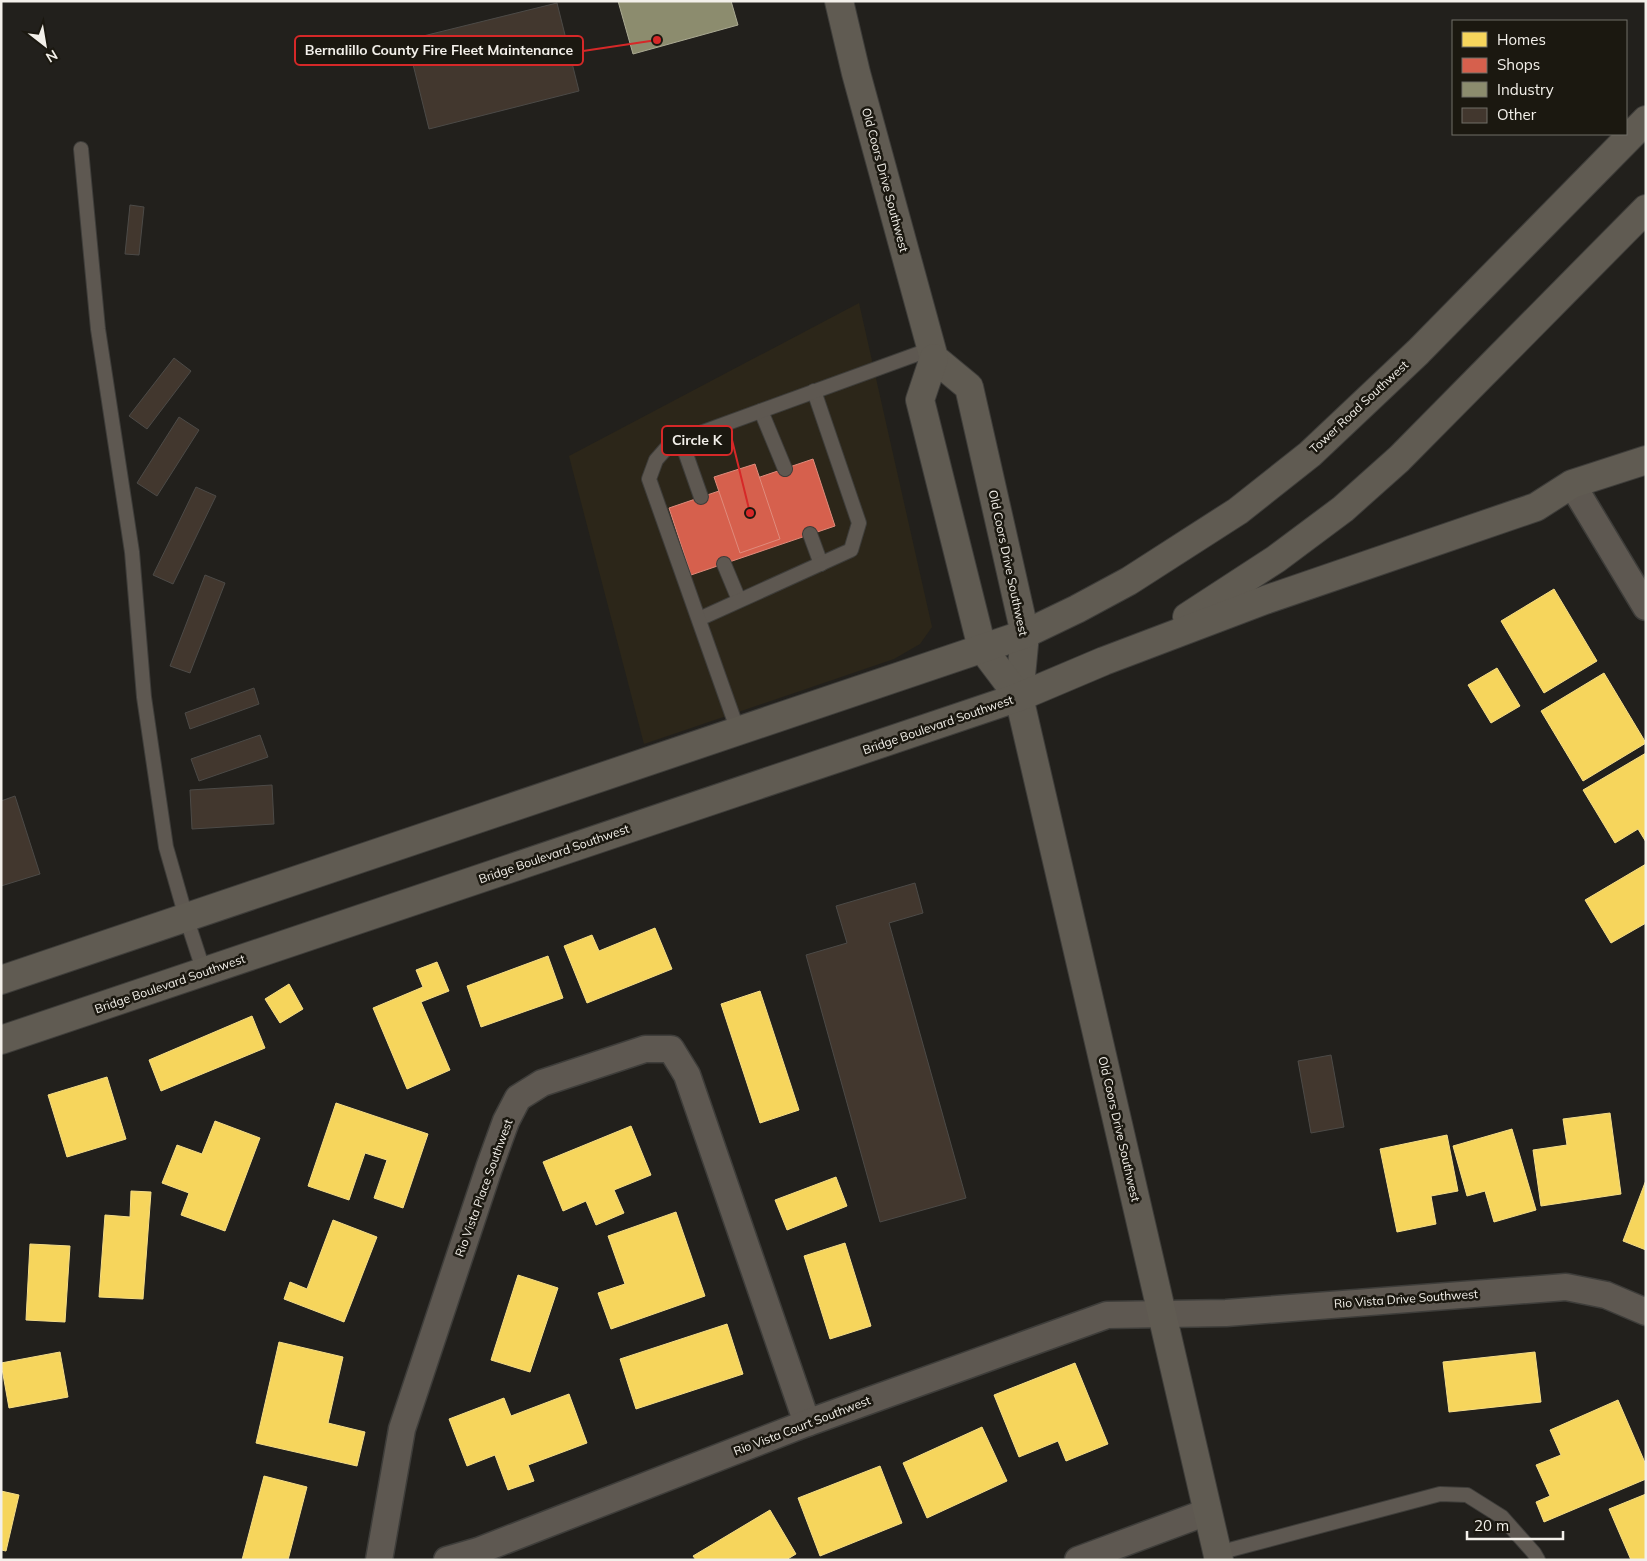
<svg xmlns="http://www.w3.org/2000/svg" width="1647" height="1561" font-family="Mulish,sans-serif">
  <rect width="100%" height="100%" fill="#22201c"/>
  <!-- built -->
  <polygon fill="#2c2619" points="859,303 932,627 920,644 894,659 644,744 569,456"/>
  <!-- homes -->
  <g fill="#f6d55c" stroke="#f5dd87">
    <polygon points="1554,589 1597,661 1544,693 1501,621"/>
    <polygon points="1497,668 1520,706 1491,723 1468,685"/>
    <polygon points="1604,673 1646,743 1583,781 1541,711"/>
    <polygon points="1646,753 1646,842 1638,829 1615,843 1583,790"/>
    <polygon points="1646,864 1646,923 1611,943 1585,900"/>
    <polygon points="655,928 672,969 587,1003 564,946 592,935 599,951"/>
    <polygon points="548,956 563,998 481,1027 467,986"/>
    <polygon points="437,962 449,991 421,1002 450,1070 407,1089 373,1008 423,987 416,970"/>
    <polygon points="289,984 303,1009 280,1023 265,999"/>
    <polygon points="760,991 799,1110 760,1123 721,1004"/>
    <polygon points="252,1016 265,1048 161,1091 149,1060"/>
    <polygon points="107,1077 126,1139 67,1157 48,1095"/>
    <polygon points="336,1103 428,1134 403,1208 374,1198 387,1160 365,1153 349,1200 308,1186"/>
    <polygon points="1610,1113 1621,1194 1541,1206 1533,1150 1567,1145 1563,1119"/>
    <polygon points="215,1121 260,1138 225,1231 181,1215 189,1193 162,1183 177,1145 202,1154"/>
    <polygon points="631,1126 651,1175 614,1190 624,1213 596,1225 586,1201 563,1211 543,1162"/>
    <polygon points="1512,1129 1536,1210 1494,1222 1485,1191 1467,1196 1453,1146"/>
    <polygon points="1447,1135 1458,1191 1431,1196 1436,1224 1397,1232 1380,1149"/>
    <polygon points="836,1177 847,1206 787,1230 775,1200"/>
    <polygon points="1646,1180 1646,1250 1623,1241"/>
    <polygon points="131,1191 151,1192 143,1299 99,1297 105,1215 130,1217"/>
    <polygon points="676,1212 705,1296 611,1329 598,1293 625,1284 608,1236"/>
    <polygon points="333,1220 377,1237 344,1322 284,1299 290,1282 307,1289"/>
    <polygon points="845,1243 871,1326 830,1339 804,1256"/>
    <polygon points="30,1244 70,1246 65,1322 26,1320"/>
    <polygon points="518,1275 558,1288 530,1372 491,1360"/>
    <polygon points="727,1324 743,1374 636,1409 620,1359"/>
    <polygon points="279,1342 343,1357 328,1423 365,1432 357,1466 256,1443"/>
    <polygon points="60,1352 68,1397 9,1408 1,1363"/>
    <polygon points="1535,1352 1541,1402 1449,1412 1443,1362"/>
    <polygon points="1075,1363 1108,1444 1066,1461 1058,1441 1019,1457 994,1395"/>
    <polygon points="569,1394 587,1443 528,1465 534,1481 508,1490 495,1455 467,1466 449,1419 504,1398 511,1416"/>
    <polygon points="1618,1400 1646,1465 1646,1479 1544,1522 1536,1502 1550,1496 1536,1465 1561,1455 1550,1430"/>
    <polygon points="982,1427 1007,1481 927,1518 903,1463"/>
    <polygon points="880,1466 902,1523 820,1556 798,1498"/>
    <polygon points="264,1476 307,1487 288,1560 242,1560"/>
    <polygon points="1,1491 19,1495 6,1551 1,1550"/>
    <polygon points="1646,1494 1646,1560 1631,1560 1609,1509"/>
    <polygon points="770,1510 796,1554 786,1560 696,1560 693,1556"/>
  </g>
  <!-- shops -->
  <g fill="#d6604d" stroke="#df8b7c">
    <polygon points="813,459 835,526 691,575 669,508"/>
    <polygon points="755,464 780,539 740,553 714,477"/>
  </g>
  <!-- industry -->
  <polygon fill="#8c8c6e" stroke="#abaa93" points="618,1 731,1 738,25 633,54"/>
  <!-- building -->
  <g fill="#42372e" stroke="#4c4a47">
    <polygon points="557,3 579,91 429,129 407,40"/>
    <polygon points="130,205 144,207 139,255 125,254"/>
    <polygon points="174,358 191,371 147,429 129,416"/>
    <polygon points="179,417 199,430 157,496 137,483"/>
    <polygon points="196,487 216,496 173,584 153,575"/>
    <polygon points="205,575 225,583 190,673 170,666"/>
    <polygon points="254,688 259,704 190,729 185,713"/>
    <polygon points="260,735 268,757 199,781 191,759"/>
    <polygon points="272,785 274,824 192,829 190,790"/>
    <polygon points="15,796 40,874 1,886 1,801"/>
    <polygon points="915,883 923,913 889,923 966,1198 880,1222 806,955 847,943 836,906"/>
    <polygon points="1331,1055 1344,1127 1311,1133 1298,1061"/>
  </g>
  <g fill="none" stroke-linecap="round" stroke-linejoin="round">
    <!-- lane casing -->
    <g stroke="#3e3d3a" stroke-width="16">
      <g id="lane">
        <polyline points="81,149 98,329 132,552 144,697 166,847 186,917 204,972"/>
        <polyline points="761,411 785,469"/>
        <polyline points="681,440 701,497"/>
        <polyline points="810,534 821,564"/>
        <polyline points="724,564 739,600"/>
        <polyline points="699,619 851,550 859,523 814,391"/>
        <polyline points="738,731 649,479 656,460 670,444 931,349"/>
        <polyline points="1218,1553 1440,1494 1467,1495 1502,1517 1534,1553 1538,1560"/>
      </g>
    </g>
    <!-- street casing -->
    <g stroke="#3e3d3a" stroke-width="29">
      <g id="street">
        <polyline points="1572,484 1646,607"/>
        <polyline points="379,1560 402,1429 489,1168 506,1121 518,1098 542,1083 645,1049 671,1049 687,1075 807,1423"/>
        <polyline points="447,1560 478,1551 807,1423 1107,1315 1226,1313 1566,1287 1606,1295 1646,1312"/>
        <polyline points="1078,1560 1207,1512"/>
      </g>
    </g>
    <!-- secondary casing -->
    <g stroke="#3e3d3a" stroke-width="30">
      <g id="secondary">
        <polyline points="839,1 856,73 934,358 969,387 1025,634 1019,697 1219,1560"/>
        <polyline points="934,358 920,400 982,648 1019,697"/>
        <polyline points="1187,617 1276,559 1343,509 1399,459 1646,209"/>
        <polyline points="1,980 1025,634 1077,609 1129,581 1238,511 1310,454 1418,352 1646,120"/>
        <polyline points="1,1040 1019,697 1104,661 1265,600 1536,507 1572,484 1646,460"/>
      </g>
    </g>
    <!-- lane -->
    <use href="#lane" stroke="#5e5851" stroke-width="14"/>
    <!-- street -->
    <use href="#street" stroke="#5e5851" stroke-width="26"/>
    <!-- secondary -->
    <use href="#secondary" stroke="#605b52" stroke-width="28"/>
  </g>
  <g text-anchor="middle" stroke-width="5" stroke-linejoin="round" paint-order="stroke">
    <!-- street labels -->
    <g font-size="12" fill="#f3f0ea" stroke="#1b1810">
      <text transform="translate(885 180) rotate(75)" y="4">Old Coors Drive Southwest</text>
      <text transform="translate(1359 407) rotate(-43)" y="4">Tower Road Southwest</text>
      <text transform="translate(1008 563) rotate(78)" y="4">Old Coors Drive Southwest</text>
      <text transform="translate(938 725) rotate(-19)" y="4">Bridge Boulevard Southwest</text>
      <text transform="translate(554 854) rotate(-19)" y="4">Bridge Boulevard Southwest</text>
      <text transform="translate(170 984) rotate(-19)" y="4">Bridge Boulevard Southwest</text>
      <text transform="translate(1119 1129) rotate(77)" y="4">Old Coors Drive Southwest</text>
      <text transform="translate(484 1188) rotate(-70)" y="4">Rio Vista Place Southwest</text>
      <text transform="translate(1406 1299) rotate(-4)" y="4">Rio Vista Drive Southwest</text>
      <text transform="translate(802 1426) rotate(-21)" y="4">Rio Vista Court Southwest</text>
    </g>
  </g>
  <!-- callouts -->
  <path fill="none" stroke="#d62828" stroke-width="2" d="M657 40L583 51M750 513L732 440"/>
  <g fill="#d62828" stroke="#1b1810" stroke-width="2">
    <circle cx="657" cy="40" r="5"/>
    <circle cx="750" cy="513" r="5"/>
  </g>
  <g fill="#1b1810" stroke="#d62828" stroke-width="2">
    <rect x="295" y="36" width="288" height="29" rx="5"/>
    <rect x="662" y="426" width="70" height="29" rx="5"/>
  </g>
  <g font-size="14" text-anchor="middle" font-weight="bold" fill="#f3f0ea">
    <text x="439" y="55">Bernalillo County Fire Fleet Maintenance</text>
    <text x="697" y="445">Circle K</text>
  </g>
  <!-- border -->
  <rect width="1647" height="1561" fill="none" stroke="#f3f0ea" stroke-width="5"/>
  <!-- legend -->
  <rect x="1452" y="20" width="175" height="115" fill="#1b1810" stroke="#716e67"/>
  <rect x="1462" y="32" width="25" height="15" fill="#f6d55c" stroke="#716e67"/>
  <text x="1497" y="45" font-size="15" fill="#f3f0ea">Homes</text>
  <rect x="1462" y="58" width="25" height="15" fill="#d6604d" stroke="#716e67"/>
  <text x="1497" y="70" font-size="15" fill="#f3f0ea">Shops</text>
  <rect x="1462" y="82" width="25" height="15" fill="#8c8c6e" stroke="#716e67"/>
  <text x="1497" y="95" font-size="15" fill="#f3f0ea">Industry</text>
  <rect x="1462" y="108" width="25" height="15" fill="#42372e" stroke="#716e67"/>
  <text x="1497" y="120" font-size="15" fill="#f3f0ea">Other</text>
  <!-- north arrow -->
  <g transform="translate(45 45) rotate(149)" stroke="#1b1810" stroke-width="4" paint-order="stroke">
  <path d="M0-4L9 19L0 12L-9 19Z" fill="#f3f0ea"/>
  <text y="-8" font-size="14" font-weight="bold" text-anchor="middle" fill="#f3f0ea">N</text>
  </g>
  <!-- scale -->
  <path d="M1467 1531v8h96v-8" fill="none" stroke="#f3f0ea" stroke-width="2.5"/>
  <text x="1474" y="1531" font-size="15" fill="#f3f0ea" stroke="#1b1810" stroke-width="4" paint-order="stroke">20 m</text>
</svg>
